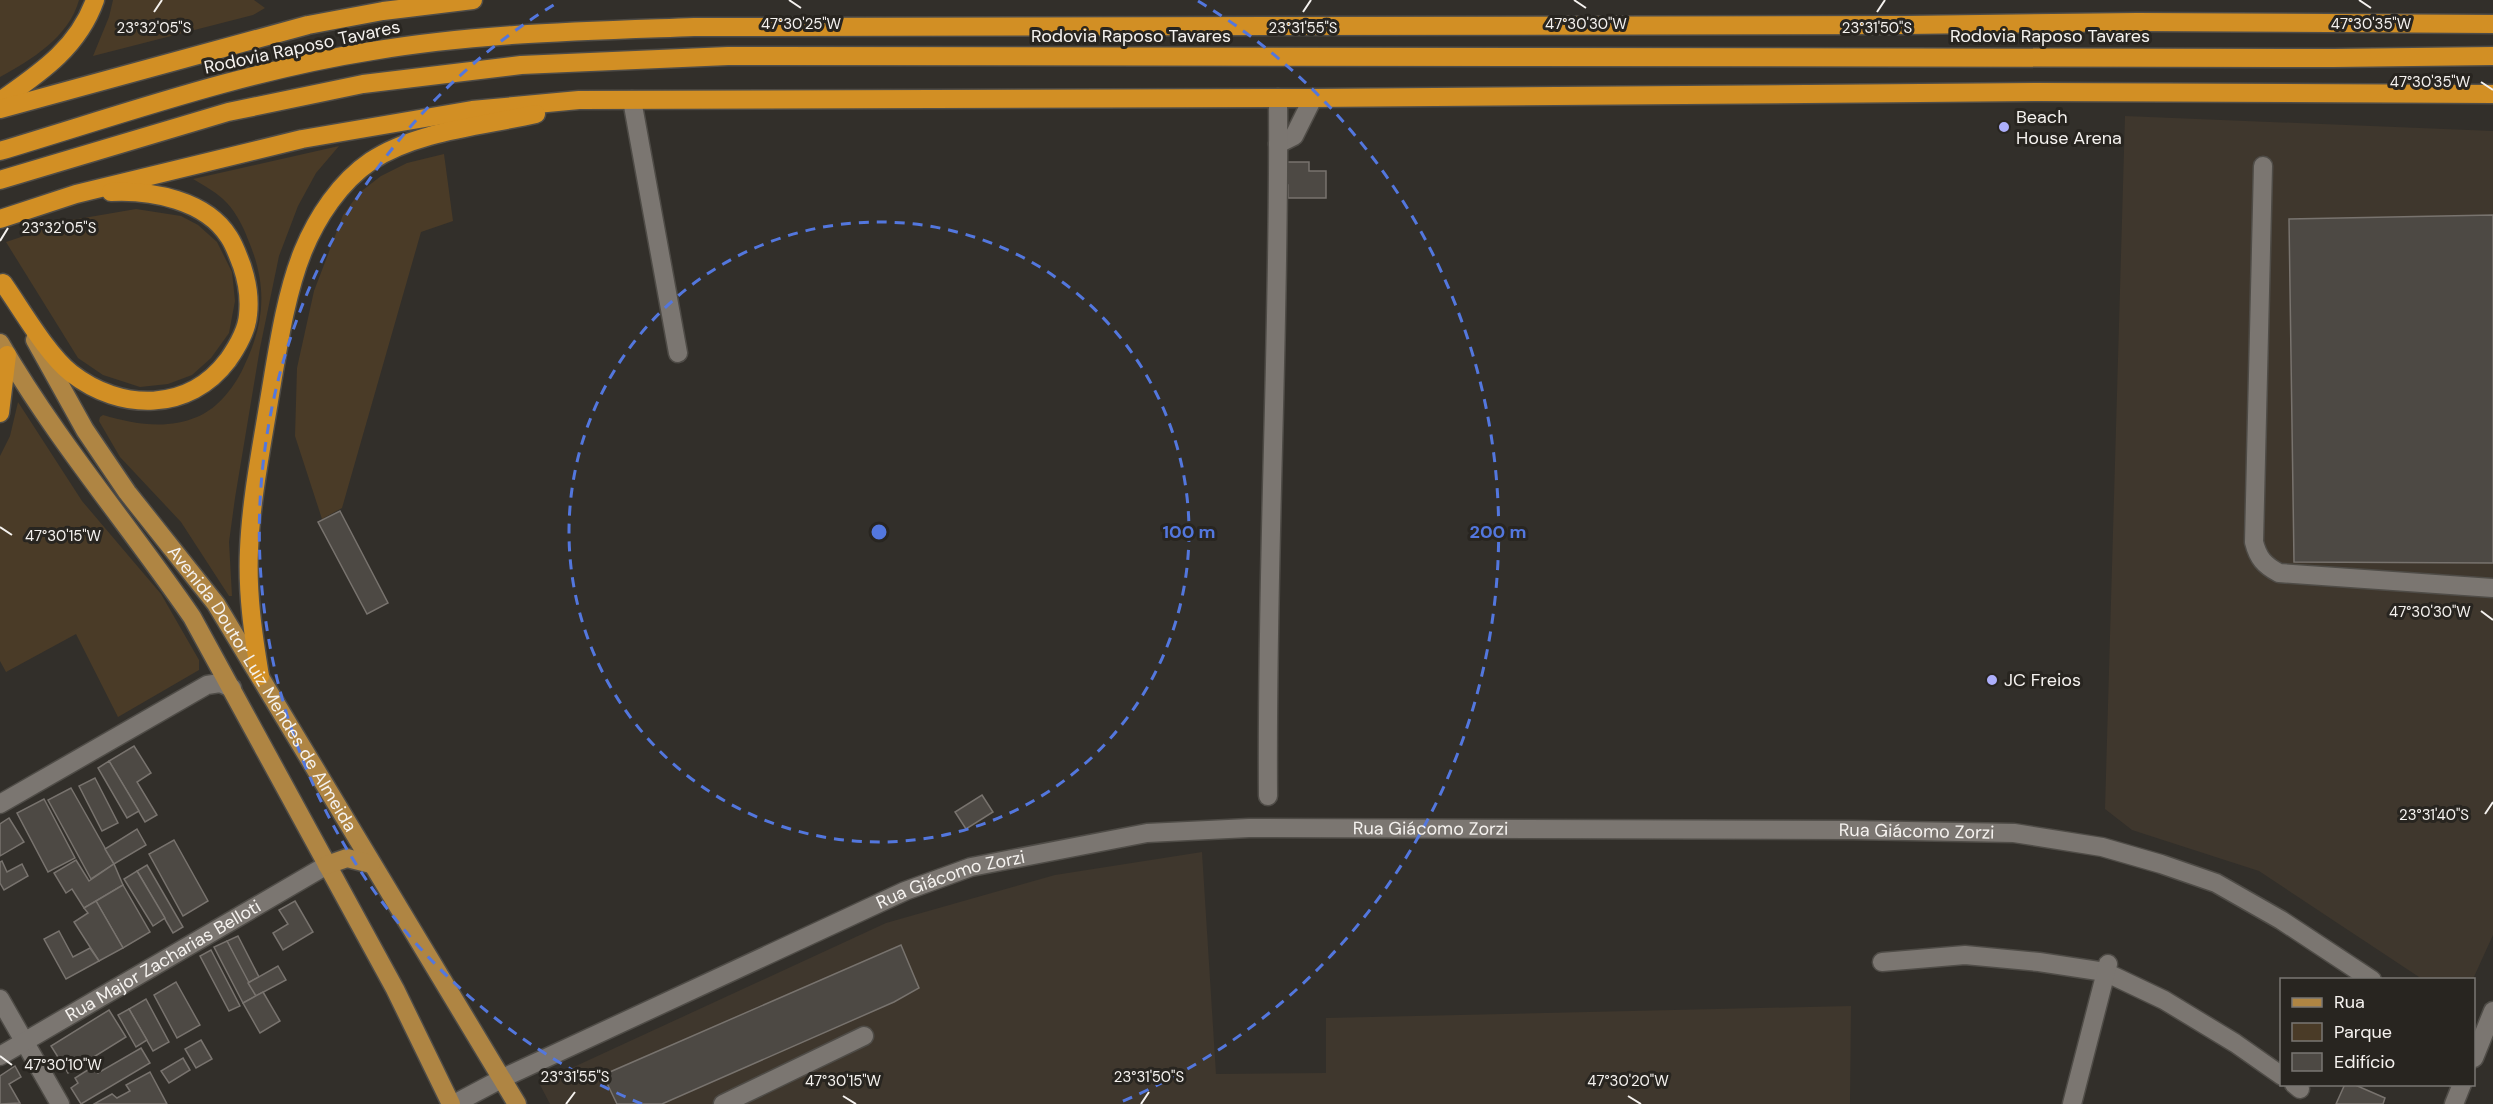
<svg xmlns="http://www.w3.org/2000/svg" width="2493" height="1104" font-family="'DM Sans',sans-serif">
  <rect width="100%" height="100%" fill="#322f2a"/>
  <!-- built -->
  <g fill="#3f372d">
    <polygon points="2125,116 2493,131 2493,935 2473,979 2422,979 2259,871 2132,830 2105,809"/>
    <polygon points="1202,852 1216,1074 1326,1073 1326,1018 1851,1006 1850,1104 550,1104 539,1083 886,923 1055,875"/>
  </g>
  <!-- green -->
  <g fill="#4a3b27">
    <path d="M0,0h79c-10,37 -48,60 -79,77z"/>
    <polygon points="113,0 254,0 265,8 253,15 93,56 109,17"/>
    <path d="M339,146l-23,27 -18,33 -19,50 -19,92 -25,150 -6,44 3,54h-3l-48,-74 -61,-65 -21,-36 1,-4 3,-2c31,9 63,15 94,2 22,-9 39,-32 48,-53 21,-45 22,-81 2,-127 -5,-13 -13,-28 -24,-38 -9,-8 -20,-14 -30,-20z"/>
    <polygon points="444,154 453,221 421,232 342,508 322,519 295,436 297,368 314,291 343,215 359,193 381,176 407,163"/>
    <polygon points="136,209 181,216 198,225 217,242 232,272 235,301 229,333 211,358 192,375 168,384 140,387 103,375 78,358 6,242 72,220"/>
    <polygon points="18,402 82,501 161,594 199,660 199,670 118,717 76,634 6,672 0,661 0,456 10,436"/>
  </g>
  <!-- building -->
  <g fill="#4d4944" stroke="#78736e" stroke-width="1.5">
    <polygon points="1272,162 1309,162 1309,171 1326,171 1326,198 1288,198 1288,185 1272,185"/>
    <polygon points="2493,215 2493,563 2294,562 2289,219"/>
    <polygon points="340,511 388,603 367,614 318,522"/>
    <polygon points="134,746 151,773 137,782 157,815 145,822 109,761"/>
    <polygon points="109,761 139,811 127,818 98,768"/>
    <polygon points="95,778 118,823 102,831 79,786"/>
    <polygon points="71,788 114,864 91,879 48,800"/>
    <polygon points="982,795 993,812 966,829 955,812"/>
    <polygon points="44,799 75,858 48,872 17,813"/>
    <polygon points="9,818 24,842 0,856 0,824"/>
    <polygon points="137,829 146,845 114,864 105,849"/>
    <polygon points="174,840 208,901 183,916 149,854"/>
    <polygon points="76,860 89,881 114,864 123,885 84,908 72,889 66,893 54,873"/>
    <polygon points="2,861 7,872 22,864 28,876 4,890 0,883 0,862"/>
    <polygon points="147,865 183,927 173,933 137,871"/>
    <polygon points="137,871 165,918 153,926 124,879"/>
    <polygon points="123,885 150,932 123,948 96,901"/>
    <polygon points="96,901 123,948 99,961 74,922 88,913 84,908"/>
    <polygon points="295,901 313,932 283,950 273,933 288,924 279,910"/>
    <polygon points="59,931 73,957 90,948 99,961 66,979 44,939"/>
    <polygon points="238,936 259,977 248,983 227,941"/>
    <polygon points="227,941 256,996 243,1003 214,947"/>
    <polygon points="901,945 919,988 894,1002 662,1104 617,1104 603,1075"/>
    <polygon points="211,950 240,1006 229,1011 200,956"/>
    <polygon points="278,966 286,980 256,996 248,983"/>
    <polygon points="176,982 200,1025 177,1038 154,995"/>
    <polygon points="263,992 280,1021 260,1033 243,1003"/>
    <polygon points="146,999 169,1042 153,1051 129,1009"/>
    <polygon points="129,1009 147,1040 136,1047 118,1015"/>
    <polygon points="109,1010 126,1037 68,1073 51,1046"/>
    <polygon points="201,1040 212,1059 196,1068 185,1049"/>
    <polygon points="141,1048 150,1063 81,1104 71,1088 78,1083 75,1078 94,1066 98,1073"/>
    <polygon points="183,1058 190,1070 169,1083 161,1071"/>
    <polygon points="15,1066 21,1077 9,1084 20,1103 0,1104 0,1076"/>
    <polygon points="150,1072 167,1104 94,1104 112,1094 117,1098 130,1091 126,1085"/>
    <polygon points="2345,1084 2353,1084 2385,1098 2383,1104 2336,1104"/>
  </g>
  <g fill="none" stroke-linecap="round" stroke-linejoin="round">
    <!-- minor casing -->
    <g stroke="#4f4c47" stroke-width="21">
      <g id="minor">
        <polyline points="632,100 678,353"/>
        <polyline points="1278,144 1294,136 1313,98"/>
        <path d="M2263,166l-9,376c4,16 10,23 25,31l214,15"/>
        <path d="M1268,796c-2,-233 12,-465 10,-698"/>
        <polyline points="0,804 207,685 220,683 232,688"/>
        <polyline points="1882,962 1965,955 2039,962 2105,972 2164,1000 2235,1043 2282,1076"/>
        <polyline points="0,999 60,1104"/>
        <path id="s1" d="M0,1056l327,-191"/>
        <polyline points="2474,1058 2493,1011"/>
        <polyline points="2294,1084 2300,1089"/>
        <path id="s2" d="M454,1104l49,-26 402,-187 66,-24 176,-34 102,-5 604,2 161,3 88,14 59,17 55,19 65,37 91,60"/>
        <polyline points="723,1104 864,1036"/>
        <polyline points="2072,1104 2108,964"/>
        <polyline points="2454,1104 2462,1084"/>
      </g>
    </g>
    <!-- major casing -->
    <g stroke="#4f4c47" stroke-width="21">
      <g id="major">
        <path id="s3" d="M35,340l50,90 42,62 89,112 301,500"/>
        <path d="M0,343c56,97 129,182 192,274l203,372 56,115"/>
        <polyline points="327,865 347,858 371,864"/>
      </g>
    </g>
    <!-- highway casing -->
    <g stroke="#4f4c47" stroke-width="21">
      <g id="highway">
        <path d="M0,101c40,-28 78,-53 95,-101"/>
        <polyline points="0,109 308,25 383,11 473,0"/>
        <path d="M0,151c123,-37 245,-80 372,-100 107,-18 214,-20 322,-24l1212,-2 231,-3 356,2"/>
        <polyline points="0,180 228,112 363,84 521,65 728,56 2334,58 2493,56"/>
        <polyline points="0,219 76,194 302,139 472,110 579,100 1313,98 2040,92 2493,94"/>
        <path d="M3,283c19,27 44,71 68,90 50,39 118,39 157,-13 9,-13 19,-30 20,-45 2,-17 -1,-34 -6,-49 -4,-10 -7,-20 -13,-29 -23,-37 -78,-47 -118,-45"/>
        <polyline points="0,413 7,355"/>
        <path d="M260,676c-7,-42 -13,-83 -11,-126 2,-50 12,-100 20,-149 8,-47 16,-106 34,-150 14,-34 37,-69 68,-90 45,-30 112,-35 165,-47"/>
      </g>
    </g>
    <!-- minor -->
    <use href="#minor" stroke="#7b7671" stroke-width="18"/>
    <!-- major -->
    <use href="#major" stroke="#af8543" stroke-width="18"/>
    <!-- highway -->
    <use href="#highway" stroke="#d28f24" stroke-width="18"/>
  </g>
  <!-- ticks -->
  <path fill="none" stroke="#f5f2ef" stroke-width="2" d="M789,0l12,8M1574,0l12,8M2359,0l12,8M154,12l8,-12M1303,12l8,-12M1877,12l8,-12M2481,82l12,8M0,241l8,-13M0,527l12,8M2481,611l12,9M2485,814l8,-12M0,1056l12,9M843,1096l13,8M1628,1096l13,8M566,1104l9,-12M1141,1104l8,-12"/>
  <!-- distance rings -->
  <g fill="none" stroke="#5377de" stroke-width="3" stroke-dasharray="10 8">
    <circle cx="879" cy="532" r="310"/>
    <path d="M642 1104A619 619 0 0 1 560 1M1198 1A619 619 0 0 1 1116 1104"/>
  </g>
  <!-- markers -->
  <g fill="#adaffb" stroke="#282520" stroke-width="2">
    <circle cx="2004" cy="127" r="6"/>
    <circle cx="1992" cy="680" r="6"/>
  </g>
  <g text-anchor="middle" stroke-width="6" stroke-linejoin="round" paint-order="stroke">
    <!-- street labels -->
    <g font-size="18" fill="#f5f2ef" stroke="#282520">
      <text x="1131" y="42">Rodovia Raposo Tavares</text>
      <text x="2050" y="42">Rodovia Raposo Tavares</text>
      <text transform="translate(302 47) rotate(-12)" y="6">Rodovia Raposo Tavares</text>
      <text dy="6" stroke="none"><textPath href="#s3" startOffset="417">Avenida Doutor Luiz Mendes de Almeida</textPath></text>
      <text dy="6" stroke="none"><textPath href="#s2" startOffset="1032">Rua Giácomo Zorzi</textPath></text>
      <text dy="6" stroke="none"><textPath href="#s2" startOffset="1518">Rua Giácomo Zorzi</textPath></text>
      <text dy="6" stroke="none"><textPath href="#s2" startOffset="546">Rua Giácomo Zorzi</textPath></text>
      <text dy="6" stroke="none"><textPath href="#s1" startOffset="189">Rua Major Zacharias Belloti</textPath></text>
    </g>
    <!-- poi labels -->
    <g font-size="18" fill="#f5f2ef" stroke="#282520" text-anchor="start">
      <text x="2016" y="123">Beach<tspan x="2016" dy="21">House Arena</tspan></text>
      <text x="2004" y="686">JC Freios</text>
    </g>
  </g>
  <g font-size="15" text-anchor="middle" fill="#f5f2ef" stroke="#282520" stroke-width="6" stroke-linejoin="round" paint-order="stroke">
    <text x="801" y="29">47°30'25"W</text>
    <text x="1586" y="29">47°30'30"W</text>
    <text x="2371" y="29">47°30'35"W</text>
    <text x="154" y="33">23°32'05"S</text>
    <text x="1303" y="33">23°31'55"S</text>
    <text x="1877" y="33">23°31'50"S</text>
    <text x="2430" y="87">47°30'35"W</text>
    <text x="59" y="233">23°32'05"S</text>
    <text x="63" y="541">47°30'15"W</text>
    <text x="2430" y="617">47°30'30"W</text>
    <text x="2434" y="820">23°31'40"S</text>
    <text x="63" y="1070">47°30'10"W</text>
    <text x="575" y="1082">23°31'55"S</text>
    <text x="1149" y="1082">23°31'50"S</text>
    <text x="843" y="1086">47°30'15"W</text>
    <text x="1628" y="1086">47°30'20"W</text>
  </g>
  <circle cx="879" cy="532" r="9" fill="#5377de" stroke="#282520" stroke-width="3"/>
  <g font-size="18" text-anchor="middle" font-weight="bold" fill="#5377de" stroke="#282520" stroke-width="6" stroke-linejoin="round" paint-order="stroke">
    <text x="1189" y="538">100 m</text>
    <text x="1498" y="538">200 m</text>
  </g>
  <!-- legend -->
  <rect x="2280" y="978" width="195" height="108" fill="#282520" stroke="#7a7773" stroke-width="1.5"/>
  <rect x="2292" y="998" width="30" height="9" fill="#af8543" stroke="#7a7773" stroke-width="1.5"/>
  <text x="2334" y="1008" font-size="18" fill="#f5f2ef">Rua</text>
  <rect x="2292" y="1023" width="30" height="18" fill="#4a3b27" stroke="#7a7773" stroke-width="1.5"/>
  <text x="2334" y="1038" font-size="18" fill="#f5f2ef">Parque</text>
  <rect x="2292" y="1053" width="30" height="18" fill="#4d4944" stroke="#7a7773" stroke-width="1.5"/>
  <text x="2334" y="1068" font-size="18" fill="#f5f2ef">Edifício</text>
</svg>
